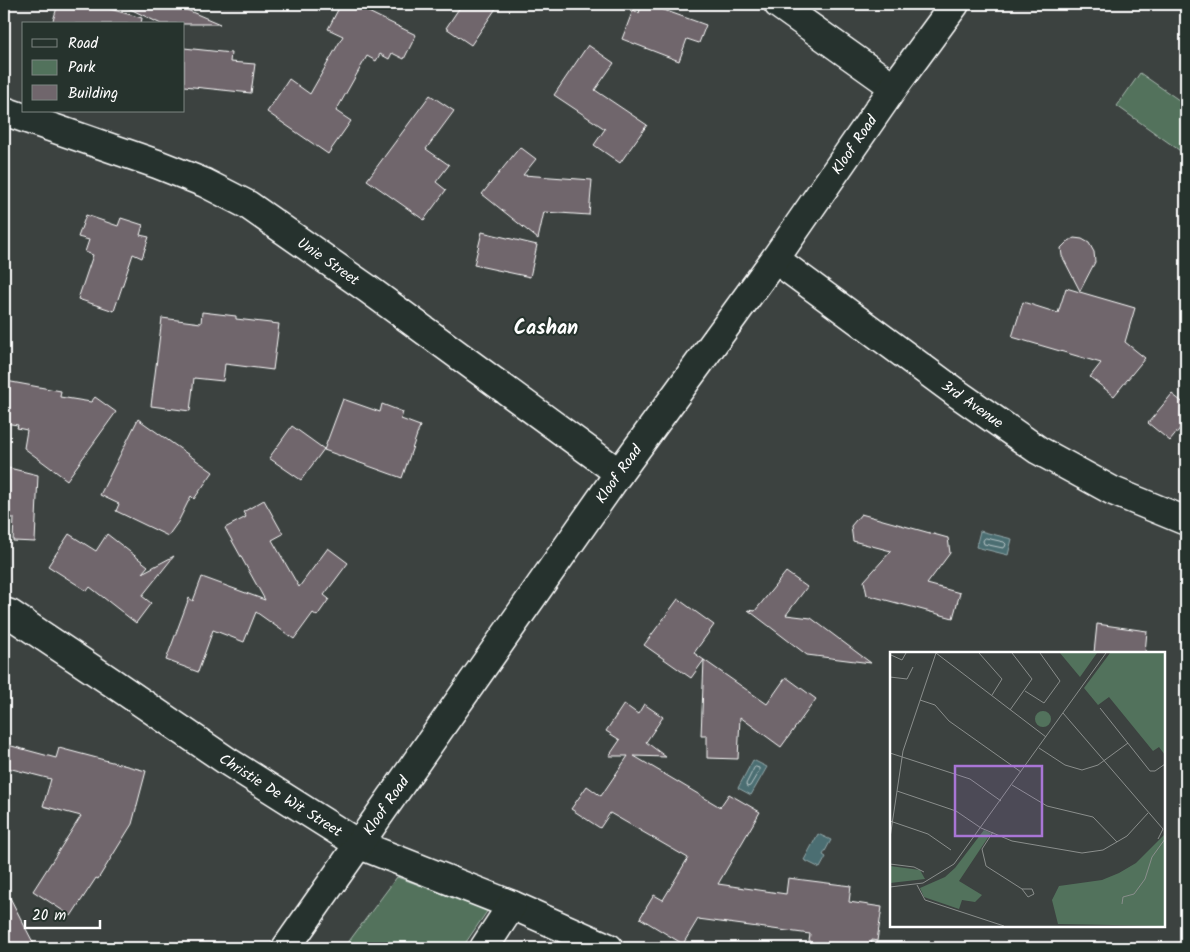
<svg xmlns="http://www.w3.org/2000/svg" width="1190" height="952" font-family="Kalam,sans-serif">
  <rect width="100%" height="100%" fill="#3c4240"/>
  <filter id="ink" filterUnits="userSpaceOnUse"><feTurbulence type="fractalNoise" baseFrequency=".02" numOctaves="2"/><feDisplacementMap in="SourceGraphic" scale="10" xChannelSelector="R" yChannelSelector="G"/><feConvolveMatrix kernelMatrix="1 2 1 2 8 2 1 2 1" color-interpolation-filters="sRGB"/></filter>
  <g filter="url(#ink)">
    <!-- green -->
    <g fill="#52725c" stroke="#a8b8ae">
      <polygon points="1140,73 1186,105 1186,155 1117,106"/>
      <polygon points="397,877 488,910 462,948 344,948"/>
    </g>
    <!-- water -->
    <g fill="#4b6e72" stroke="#93a8aa">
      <polygon points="980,531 1012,539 1008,555 976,547"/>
      <polygon points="753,760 767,767 751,795 738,788"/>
      <polygon points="818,834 831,840 823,855 826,857 820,868 804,860"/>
    </g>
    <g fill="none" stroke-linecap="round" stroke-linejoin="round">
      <!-- shore -->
      <g stroke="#b7c5c7" stroke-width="1">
        <polygon points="986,538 1004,542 1006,544 1005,547 1003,548 984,544 983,541 984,539"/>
        <polygon points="756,767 759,768 759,771 750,786 747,787 746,784 754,768"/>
      </g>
    </g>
    <!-- building -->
    <g fill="#70666c" stroke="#fff">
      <polygon points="58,4 92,4 142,18 141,24 52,24"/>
      <polygon points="120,4 173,4 220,24 161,24"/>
      <polygon points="341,4 352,4 416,35 404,59 392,53 389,59 380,54 376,61 367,56 336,111 351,121 328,154 267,112 289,79 310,94 343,36 328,29"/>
      <polygon points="462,4 499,4 471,45 446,28"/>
      <polygon points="642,4 647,4 706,25 699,43 687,39 679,61 622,39 633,10 639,13"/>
      <polygon points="588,45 614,63 595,90 647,125 620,163 594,145 605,129 554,95"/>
      <polygon points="184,48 231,53 230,62 255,64 251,93 184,86"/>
      <polygon points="430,95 454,111 426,149 449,165 436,182 446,190 424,220 367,180"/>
      <polygon points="520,147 536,159 523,175 592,180 589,215 544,212 538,239 482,194"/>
      <polygon points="86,215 118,226 121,218 143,225 140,235 149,237 142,258 133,254 114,311 78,299 93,255 85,252 89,240 78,237"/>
      <polygon points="482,232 537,245 530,277 474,265"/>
      <polygon points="1074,238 1082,239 1089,243 1094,252 1095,262 1080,291 1062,256 1061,248 1067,242"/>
      <polygon points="1066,288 1135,308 1125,342 1145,358 1114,396 1090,377 1101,363 1012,337 1023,302 1058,313"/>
      <polygon points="202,312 236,316 236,319 279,324 273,370 225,364 223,381 194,378 190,411 151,406 162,318 201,323"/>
      <polygon points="6,381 61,391 60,397 91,402 95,397 116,412 67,480 24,448 27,430 17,428 18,425 4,423 4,392"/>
      <polygon points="1172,394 1186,405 1186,421 1170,441 1148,423"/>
      <polygon points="343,399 380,412 382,404 403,412 401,419 420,426 402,478 324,450"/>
      <polygon points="138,419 213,472 194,499 191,496 178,522 168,536 116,511 119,504 100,495"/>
      <polygon points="292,426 324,449 301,480 269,458"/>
      <polygon points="9,468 38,475 35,542 13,541 14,518 4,518 4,490"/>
      <polygon points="264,500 283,534 272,540 299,587 328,548 348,563 324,595 329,599 317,616 313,613 294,639 256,612 244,642 213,630 198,672 166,660 189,598 193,601 202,577 265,600 225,528 246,517 243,512"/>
      <polygon points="861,514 948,538 950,553 927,584 960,593 953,618 867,595 864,581 891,551 853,541 851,526"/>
      <polygon points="69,534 96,551 107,534 148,566 142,573 174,556 142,596 151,603 136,623 90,587 87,591 48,566"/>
      <polygon points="786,572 807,587 786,615 811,618 871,663 807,655 748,610 755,611"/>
      <polygon points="678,599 714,625 694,653 704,660 691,678 644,645"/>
      <polygon points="1097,624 1147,631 1145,653 1094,653"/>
      <polygon points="704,660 767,704 786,677 816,699 781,747 740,717 738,759 707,758 707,736 701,736"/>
      <polygon points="624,704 638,714 644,704 663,717 646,742 666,757 634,756 720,807 729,794 760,812 718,884 786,894 788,878 851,886 849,902 882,907 877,941 872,940 871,948 808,948 810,934 698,919 683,944 640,918 654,895 663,900 688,858 610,813 600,828 571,809 587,786 601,796 628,756 609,756 620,740 606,731"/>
      <polygon points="4,744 56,758 59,748 146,771 132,824 98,879 96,878 71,916 33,891 81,816 43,806 51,779 4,767"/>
      <polygon points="4,886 24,925 36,948 4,948"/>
    </g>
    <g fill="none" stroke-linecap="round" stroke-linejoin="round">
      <!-- minor casing -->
      <g stroke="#fff" stroke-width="31">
        <g id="minor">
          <polyline points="778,4 894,87"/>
          <path id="s1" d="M4,111l153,53 48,19 43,22 120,84 251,184"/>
          <path id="s2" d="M775,259l180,133 83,58 75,41 73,30"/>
          <path id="s3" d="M4,612l6,2 103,69 114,78 133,84 152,60 97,43"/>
          <path id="s4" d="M286,948l333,-475 156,-214 119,-172 61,-83"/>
          <polyline points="484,948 512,905"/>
        </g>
      </g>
      <!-- minor -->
      <use href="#minor" stroke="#26332d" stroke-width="28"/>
    </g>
  </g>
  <g text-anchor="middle" stroke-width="4" stroke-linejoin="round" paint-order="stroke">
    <!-- street labels -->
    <g font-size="15" fill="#fff" stroke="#26332d">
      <text dy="5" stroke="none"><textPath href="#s4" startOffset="984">Kloof Road</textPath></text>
      <text dy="5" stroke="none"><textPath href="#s1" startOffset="360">Unie Street</textPath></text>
      <text dy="5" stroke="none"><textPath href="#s2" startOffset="245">3rd Avenue</textPath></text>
      <text dy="5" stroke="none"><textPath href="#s4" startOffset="579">Kloof Road</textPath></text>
      <text dy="5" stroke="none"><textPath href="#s3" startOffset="332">Christie De Wit Street</textPath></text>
      <text dy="5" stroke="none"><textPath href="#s4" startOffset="174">Kloof Road</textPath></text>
    </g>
    <!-- district labels -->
    <g font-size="20" font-weight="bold" fill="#fff" stroke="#26332d">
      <text x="546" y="334">Cashan</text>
    </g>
  </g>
  <!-- overview -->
  <g transform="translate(890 652)">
    <rect width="275" height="275" fill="#3c4240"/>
    <path d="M170,1h37l-17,24zM220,1h55v102l-6,-8 -6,4 -44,-54 -11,8 -14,-17zM145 67a8 8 0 1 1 16 0a8 8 0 1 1-16 0ZM94,178l7,3 -32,48 23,14 -7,7 -13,-2 -3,9 -35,-12 -4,-9 25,-11 10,-9zM275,182v92l-107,-2 -6,-24 7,-14 43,-6 17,-7 17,-10zM0,214l30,4 5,9 -35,4z" fill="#52725c"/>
    <path fill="none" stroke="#8a8e8c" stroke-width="1" d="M46,1l110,84M89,1l23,26 -10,16M1,3l11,5 4,-7M0,25l17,2 6,-12M135,39l19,12 16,-22 -20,-28M30,48l15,5 14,16 72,51M210,56l50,63h5l10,-7M120,58l22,-31 -20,-26M173,61l100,116 -5,10M149,96l26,17 17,5 16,-5 30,-22M0,101l80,26 31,22M122,133l35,21 46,11 24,25M7,139l59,20 25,17 31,13 70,12 21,-3 24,-14 21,-23M0,169l38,13 23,16M103,180l-11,17 4,17 36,23h10l2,5 -6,3 -6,-8M0,186l13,-87 33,-98M0,212l24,3 10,5M27,233l8,15 79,26M0,235l33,-4 31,-19 152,-211M232,252l1,-7 11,-3 11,-15 7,-22 13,-18"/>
    <path fill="#a976d5" fill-opacity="0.15" stroke="#a976d5" stroke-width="2.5" d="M65,114h87v70h-87z"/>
    <rect width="275" height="275" fill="none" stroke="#fff" stroke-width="2.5"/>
  </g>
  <!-- margin -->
  <rect width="1190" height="952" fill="none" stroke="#26332d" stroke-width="20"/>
  <rect x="10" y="10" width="1170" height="932" fill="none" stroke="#fff" stroke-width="2" filter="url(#ink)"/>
  <!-- legend -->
  <rect x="22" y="22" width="162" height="90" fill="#26332d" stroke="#7d8581"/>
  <rect x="32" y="39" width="25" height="8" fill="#26332d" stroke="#7d8581"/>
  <text x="68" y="48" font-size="15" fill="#ffffff">Road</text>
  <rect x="32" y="60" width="25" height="15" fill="#52725c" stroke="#7d8581"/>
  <text x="68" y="72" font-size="15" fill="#ffffff">Park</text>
  <rect x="32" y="85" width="25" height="15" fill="#70666c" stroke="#7d8581"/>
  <text x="68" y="98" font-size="15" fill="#ffffff">Building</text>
  <!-- scale -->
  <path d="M25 920v8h75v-8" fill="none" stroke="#ffffff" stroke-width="2.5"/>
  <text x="32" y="920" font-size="15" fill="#ffffff" stroke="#26332d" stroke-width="4" paint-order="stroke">20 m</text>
</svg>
